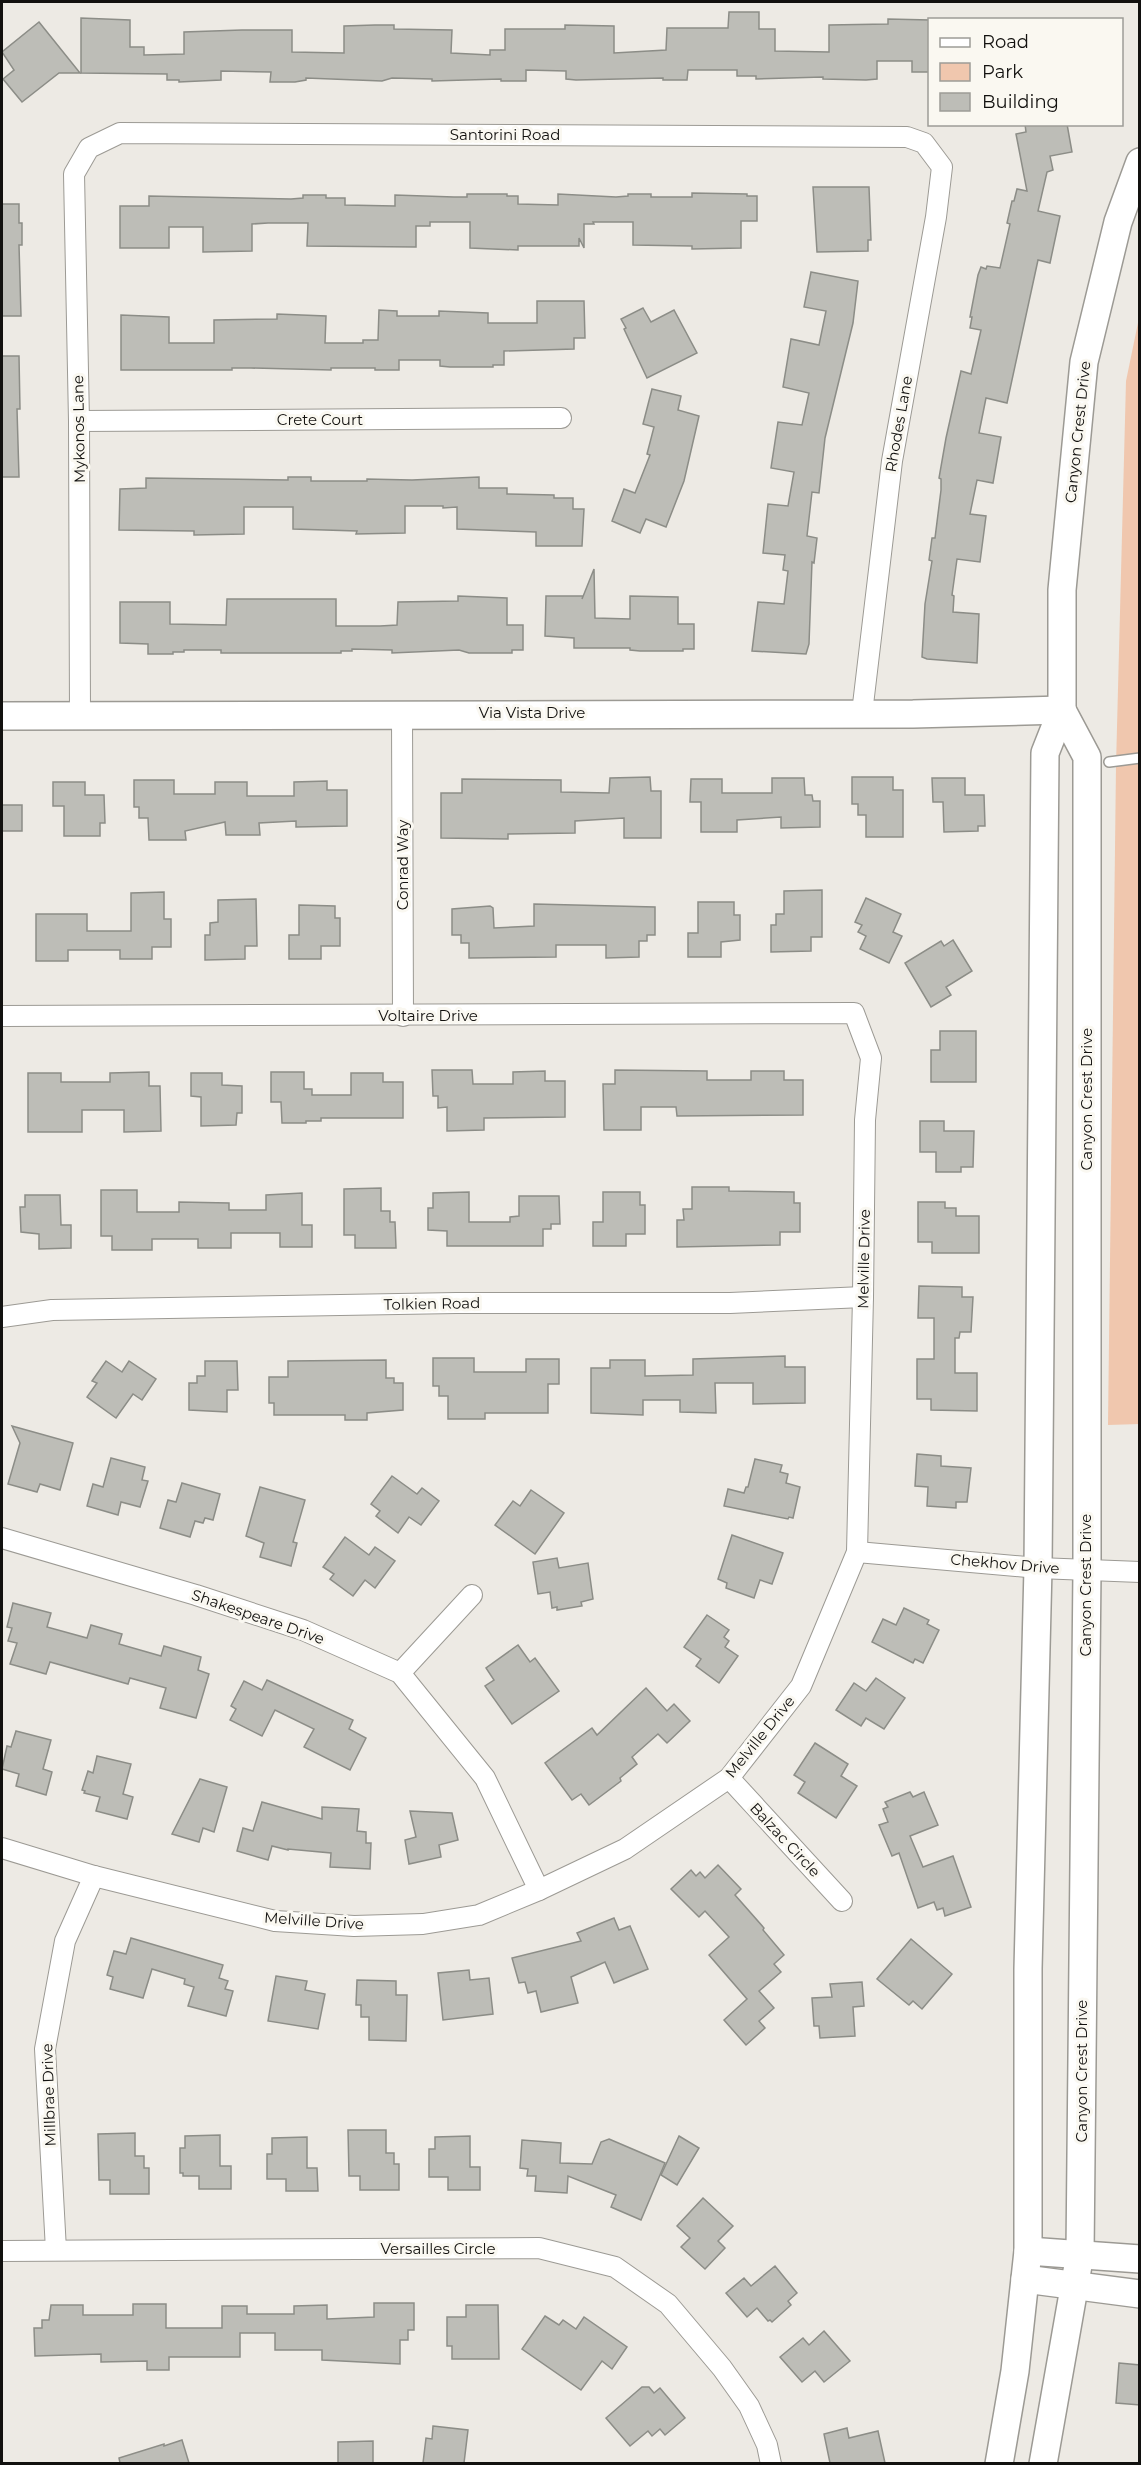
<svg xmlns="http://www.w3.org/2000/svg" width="1141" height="2465" font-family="Montserrat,sans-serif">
  <rect width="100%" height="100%" fill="#edeae4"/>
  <!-- green -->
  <polygon fill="#f0c7ae" points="1139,318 1140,1424 1108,1425 1116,766 1126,381"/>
  <!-- building -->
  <g fill="#bdbdb7" stroke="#8c8d87" stroke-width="1.5">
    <polygon points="729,12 759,12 759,29 775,29 775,51 829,52 829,25 888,24 888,19 930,20 930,72 912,72 912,61 877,61 877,79 866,80 823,79 823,77 756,79 756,76 737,76 737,70 688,70 687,80 663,80 663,78 576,80 566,79 566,71 526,70 526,81 501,81 501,79 432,81 432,79 392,78 382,81 306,78 306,80 295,82 270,82 271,72 221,71 221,80 179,82 179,80 167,80 167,74 81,73 81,18 130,20 130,47 144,47 144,55 184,54 184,32 242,30 292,30 292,52 344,53 344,26 375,25 394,25 394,29 452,30 451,53 490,55 490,50 505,50 505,29 565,29 565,25 614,26 614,53 666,50 667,28 728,28"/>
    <polygon points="39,22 80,73 59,73 22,102 3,79 14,70 2,52"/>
    <polygon points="1025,124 1067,124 1072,152 1050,156 1053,170 1047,172 1038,211 1060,216 1050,263 1038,260 1007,403 986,398 979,433 1001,437 993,483 977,480 970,514 986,516 980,562 957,559 952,595 954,596 953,612 979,614 977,663 927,659 922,657 925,604 932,561 929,560 932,538 935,538 941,490 941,479 939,478 946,438 961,371 971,374 981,330 970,328 972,317 970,317 978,275 981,267 986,269 987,266 1000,268 1010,224 1007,223 1012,201 1014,201 1017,189 1027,191 1016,134 1026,132"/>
    <polygon points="813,187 869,187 871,240 868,240 868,251 817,252"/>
    <polygon points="692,193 747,194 747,196 757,196 757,221 741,221 741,248 692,249 692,246 633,245 633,222 593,222 594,224 584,224 584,248 579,238 579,246 518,246 518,250 470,248 470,222 430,222 430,226 416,226 416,247 307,246 308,223 268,223 252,224 252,251 203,252 203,227 169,227 169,248 120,248 120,206 149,206 149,196 291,199 303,198 303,195 326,195 326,198 345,198 345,205 395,206 395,195 454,197 467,197 467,194 507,194 507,196 518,196 518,204 558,205 558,194 616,197 628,196 628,194 651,194 651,197 692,197"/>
    <polygon points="2,204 19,204 19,223 22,223 22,245 19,245 21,316 2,316"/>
    <polygon points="811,272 858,281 853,323 825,438 819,493 812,492 807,536 817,538 814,563 812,562 809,644 806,654 752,651 758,602 784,604 788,571 783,570 785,555 763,553 768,504 788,506 794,472 771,468 778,422 802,425 809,393 783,387 791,339 819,345 826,311 804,307"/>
    <polygon points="537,301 584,301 585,338 574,338 574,349 504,351 504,365 493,365 493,367 450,367 440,366 440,360 399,360 399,370 375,370 375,368 331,368 331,370 251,368 232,368 232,370 121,370 121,315 169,317 169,343 214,343 214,320 277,319 277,314 326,316 325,343 363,343 363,340 378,340 379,310 397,311 397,316 439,316 439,311 488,313 488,323 537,323"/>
    <polygon points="643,308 651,322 674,310 697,353 647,378 624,329 626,328 621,319"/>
    <polygon points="2,356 19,356 20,409 17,409 19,477 2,477"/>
    <polygon points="652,389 681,396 678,410 699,416 684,481 666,527 646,519 640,533 612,521 624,489 635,493 650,455 647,454 654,427 643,424"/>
    <polygon points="288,477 311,477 311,481 367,481 367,479 412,480 479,477 479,488 507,488 507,494 554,495 554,498 573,498 573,509 584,509 582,546 536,546 536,532 457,529 457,507 443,508 443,506 405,506 405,533 356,534 357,531 293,529 293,507 244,507 244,534 194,535 194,531 119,530 120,489 146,488 146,478 288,480"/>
    <polygon points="594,569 595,618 630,619 630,596 678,597 678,624 694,624 694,649 683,649 683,651 640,651 630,650 630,648 574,648 574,638 545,636 546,596 583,596 582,599"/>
    <polygon points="458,596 507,598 507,625 523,625 523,650 512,650 512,653 469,653 459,650 392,653 392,650 352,649 352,651 341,651 341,653 221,653 221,650 184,650 184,652 173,652 173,654 148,654 148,644 120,643 120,602 170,602 170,624 226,625 227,599 336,599 336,626 380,626 397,625 398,602 458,601"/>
    <polygon points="650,777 651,791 661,791 661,838 624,838 624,818 575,821 575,833 508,834 508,839 441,838 441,793 462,793 462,779 561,780 561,792 609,793 610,778"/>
    <polygon points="852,777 893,777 893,790 903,790 903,837 866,837 866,815 858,815 858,804 852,804"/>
    <polygon points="772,778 804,778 805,795 812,795 813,801 820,801 820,827 781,828 781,817 737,820 737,832 701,832 701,802 690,802 691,779 722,779 722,793 772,793"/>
    <polygon points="932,778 965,778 965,795 984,795 985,826 978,826 978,831 944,832 943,802 933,802"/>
    <polygon points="134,780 174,780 174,794 215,794 215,782 247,782 247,796 294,796 294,782 327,781 327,790 347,790 347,826 296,827 296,821 259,823 260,835 226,835 225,822 185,831 186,840 149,840 148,818 139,818 139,807 134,807"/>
    <polygon points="53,782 85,782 85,795 104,795 105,823 100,823 100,836 64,836 64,806 53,806"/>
    <rect x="2" y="805" width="20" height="26"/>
    <polygon points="822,890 822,937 811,937 811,951 771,952 771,925 776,925 776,914 784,914 784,891"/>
    <polygon points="164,892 164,919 171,919 171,947 152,947 152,959 120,959 120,950 68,950 68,961 36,961 36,914 87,914 87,931 131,931 131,893"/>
    <polygon points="866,898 901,914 893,932 902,936 889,963 860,949 866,936 858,932 862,925 855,922"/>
    <polygon points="256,899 257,946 245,946 245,959 205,960 205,935 210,935 210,923 218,922 218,900"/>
    <polygon points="698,902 734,902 734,915 740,915 740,940 721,942 721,957 688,957 688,933 698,933"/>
    <polygon points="534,904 655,907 655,935 647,935 647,941 639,941 639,957 606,958 606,945 556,945 556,957 469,958 469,943 461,943 461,935 452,935 452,909 490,906 493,908 494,928 534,926"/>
    <polygon points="299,905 335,906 335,918 340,918 340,946 321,946 321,959 289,959 289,935 299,935"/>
    <polygon points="953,940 972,971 946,987 951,995 931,1007 905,963 941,941 944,946"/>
    <polygon points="940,1031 976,1031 976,1082 931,1082 931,1050 940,1050"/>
    <polygon points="432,1070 472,1070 473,1084 513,1084 513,1072 545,1071 545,1081 565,1081 565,1117 484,1118 484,1130 447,1131 447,1107 438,1108 438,1096 433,1096"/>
    <polygon points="615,1070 707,1071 707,1080 751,1080 751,1071 784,1071 784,1080 803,1080 803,1115 677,1116 676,1107 641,1107 641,1130 604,1130 603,1084 615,1084"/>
    <polygon points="149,1072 149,1086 160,1086 161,1131 124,1132 124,1110 82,1110 82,1132 28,1132 28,1073 61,1073 61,1082 110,1082 110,1073"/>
    <polygon points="271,1072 304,1072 304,1089 312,1089 312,1095 351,1095 351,1073 383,1073 383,1082 403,1082 403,1118 321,1118 321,1121 306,1121 306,1123 282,1123 281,1102 271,1102"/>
    <polygon points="191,1073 222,1073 222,1085 242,1086 242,1113 237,1113 236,1125 201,1126 201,1097 191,1096"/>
    <polygon points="920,1121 944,1121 944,1131 974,1131 973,1167 961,1167 961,1172 936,1172 936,1152 920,1152"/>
    <polygon points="692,1187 729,1187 729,1191 794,1192 794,1203 800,1203 800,1232 780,1232 780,1245 677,1247 677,1220 684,1220 683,1209 692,1209"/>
    <polygon points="381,1188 381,1211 390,1211 390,1222 395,1222 396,1248 355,1248 355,1235 344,1235 344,1189"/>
    <polygon points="101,1190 137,1190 137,1212 179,1212 179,1202 229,1203 229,1210 266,1210 266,1195 302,1193 302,1225 312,1225 312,1247 280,1247 280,1233 231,1233 231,1248 198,1248 198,1239 152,1239 152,1250 112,1250 112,1236 101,1236"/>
    <polygon points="469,1192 469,1222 510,1222 510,1217 519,1216 519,1196 559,1196 560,1224 551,1224 551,1229 543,1229 543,1246 447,1246 447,1231 428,1230 428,1208 433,1208 433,1193"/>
    <polygon points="603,1192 640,1192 640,1205 645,1205 645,1234 626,1234 626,1246 593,1246 593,1222 603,1222"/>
    <polygon points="25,1195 60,1195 61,1225 71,1225 71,1248 39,1249 39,1234 21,1232 20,1207 25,1207"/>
    <polygon points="918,1202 945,1202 945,1208 956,1208 956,1216 979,1216 979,1253 932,1253 932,1242 918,1242"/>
    <polygon points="919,1286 962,1287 962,1297 973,1297 971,1332 960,1332 959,1338 955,1338 955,1373 977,1373 977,1411 931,1410 931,1399 917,1399 917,1359 934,1359 934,1318 918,1318"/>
    <polygon points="785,1356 785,1367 805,1367 805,1403 753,1404 753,1383 715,1383 716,1413 680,1412 680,1400 643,1400 643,1415 591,1413 591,1368 610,1368 610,1360 645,1360 645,1376 693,1375 693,1359"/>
    <polygon points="433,1358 474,1358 474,1372 526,1372 526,1359 559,1359 559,1384 548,1384 548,1413 485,1413 485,1419 448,1419 448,1396 439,1396 439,1386 433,1386"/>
    <polygon points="386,1360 386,1378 394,1378 394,1383 403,1383 403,1410 367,1413 367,1420 345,1420 345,1415 274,1415 274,1403 269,1403 269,1377 288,1377 288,1361"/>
    <polygon points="106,1361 122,1372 129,1361 156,1379 142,1400 133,1394 116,1418 87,1397 97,1383 92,1381"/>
    <polygon points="205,1361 237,1361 238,1390 227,1390 227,1412 189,1410 189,1383 197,1383 197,1376 205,1376"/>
    <polygon points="12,1426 73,1443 60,1490 40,1484 37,1492 8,1484 20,1443"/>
    <polygon points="917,1454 941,1456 941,1466 971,1468 967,1502 956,1502 956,1508 927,1506 928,1487 915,1486"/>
    <polygon points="111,1458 145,1467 142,1480 148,1481 140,1507 121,1502 118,1515 87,1506 93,1484 103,1487"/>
    <polygon points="755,1459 782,1465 780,1472 788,1474 786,1483 800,1487 793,1518 789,1517 788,1519 724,1506 728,1489 744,1493 746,1487 748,1487"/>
    <polygon points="392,1476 417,1494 422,1488 439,1501 421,1525 409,1517 398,1533 376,1516 380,1511 371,1504"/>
    <polygon points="182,1483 220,1494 213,1520 205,1518 203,1523 195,1521 190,1537 160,1528 168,1500 176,1502"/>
    <polygon points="260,1487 305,1500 293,1542 297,1543 291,1566 260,1557 264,1543 246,1536"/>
    <polygon points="531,1490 564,1513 535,1554 495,1525 513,1501 520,1506"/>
    <polygon points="732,1535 783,1553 772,1584 760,1580 754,1598 726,1588 727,1583 718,1579"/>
    <polygon points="345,1537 369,1555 375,1547 395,1561 375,1588 365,1580 353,1596 330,1579 334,1574 323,1567"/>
    <polygon points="557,1558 559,1568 588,1563 593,1599 581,1602 582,1606 557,1610 557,1607 552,1608 550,1592 538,1594 533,1562"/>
    <polygon points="13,1603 51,1613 47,1627 87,1638 91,1625 122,1634 119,1644 161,1656 164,1646 201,1657 198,1670 209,1674 196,1718 160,1708 166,1688 130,1678 128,1684 50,1662 46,1674 10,1664 17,1643 8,1641 12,1628 7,1627"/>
    <polygon points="904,1608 929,1620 927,1624 939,1630 923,1663 915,1659 913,1663 872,1642 883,1619 896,1625"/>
    <polygon points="707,1615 729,1630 724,1637 729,1641 725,1647 738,1656 719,1683 696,1666 701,1659 684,1647"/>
    <polygon points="518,1645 530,1662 535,1658 559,1691 512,1724 485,1686 494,1680 486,1668"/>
    <polygon points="876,1678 905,1698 884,1729 866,1718 861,1726 836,1710 854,1683 866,1691"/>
    <polygon points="267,1680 353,1720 349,1729 366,1738 350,1770 304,1747 314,1729 275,1710 262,1736 230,1720 236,1709 231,1706 244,1681 262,1690"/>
    <polygon points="646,1688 667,1711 674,1704 690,1721 667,1743 658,1734 632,1757 637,1764 620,1778 621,1781 589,1805 581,1794 572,1800 545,1763 592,1728 597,1735"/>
    <polygon points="16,1731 51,1740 43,1769 52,1772 46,1795 16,1786 19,1774 2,1769 7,1746 11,1747"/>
    <polygon points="815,1743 848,1764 841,1776 857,1786 836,1818 798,1793 805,1782 794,1775"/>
    <polygon points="97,1756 131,1764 123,1794 133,1797 127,1819 96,1811 100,1797 84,1793 85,1791 82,1790 88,1771 93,1773"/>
    <polygon points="200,1779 227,1787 214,1832 203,1828 199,1842 172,1834"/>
    <polygon points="910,1792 913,1797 924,1792 938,1825 910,1836 923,1867 953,1856 971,1907 945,1916 943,1908 937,1910 934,1902 918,1908 899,1853 892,1856 879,1825 888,1822 883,1809 888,1807 885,1802"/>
    <polygon points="262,1802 322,1819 322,1807 359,1809 357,1831 366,1832 366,1843 371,1843 370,1869 330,1867 331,1853 288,1849 288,1850 272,1846 268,1860 237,1851 243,1828 253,1831"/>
    <polygon points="410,1811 452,1813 458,1840 439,1845 441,1857 409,1864 405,1840 416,1837"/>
    <polygon points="718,1865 741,1889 735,1895 764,1928 763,1930 784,1955 774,1964 781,1972 759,1991 774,2008 759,2021 765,2028 746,2045 724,2020 747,1999 709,1955 729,1937 705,1911 699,1917 671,1889 691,1870 696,1876 700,1872 705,1878"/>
    <polygon points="614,1918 619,1930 630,1926 648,1969 614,1983 605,1962 571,1977 578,2003 541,2012 536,1991 528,1993 525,1982 519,1983 512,1958 581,1941 577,1933"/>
    <polygon points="131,1938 223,1965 219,1978 228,1981 225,1989 233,1991 226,2016 188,2006 194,1987 184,1984 185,1979 152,1969 143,1998 110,1989 113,1977 107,1975 114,1951 126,1954"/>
    <polygon points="911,1939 952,1974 922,2009 913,2001 909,2005 877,1979"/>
    <polygon points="469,1970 470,1980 489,1978 493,2014 443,2020 438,1973"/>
    <polygon points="276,1976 307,1981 305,1990 325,1994 318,2029 268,2021"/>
    <polygon points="357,1980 396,1981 396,1995 407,1995 406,2041 369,2040 369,2017 361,2017 361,2005 356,2005"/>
    <polygon points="862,1982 864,2006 853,2007 855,2036 820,2038 819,2026 814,2026 812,1998 832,1997 830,1984"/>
    <polygon points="348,2130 386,2130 386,2153 394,2153 394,2164 399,2164 399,2190 360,2190 360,2176 349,2176"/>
    <polygon points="135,2133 135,2156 144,2156 144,2168 149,2168 149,2194 110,2194 110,2180 99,2180 98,2134"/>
    <polygon points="220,2135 220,2166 231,2166 231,2189 199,2189 199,2176 183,2176 183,2173 180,2173 180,2148 185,2148 185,2136"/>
    <polygon points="470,2136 470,2167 480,2167 480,2190 448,2190 448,2177 429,2177 429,2149 435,2149 435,2137"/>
    <polygon points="679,2136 699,2148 677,2185 661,2175"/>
    <polygon points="307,2137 307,2168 317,2168 318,2191 286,2191 286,2179 267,2179 267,2154 272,2154 272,2138"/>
    <polygon points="609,2139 665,2163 641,2220 611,2207 616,2195 568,2176 567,2193 535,2191 536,2176 527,2176 528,2169 520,2168 522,2140 561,2143 560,2163 592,2164 601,2142"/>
    <polygon points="703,2198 733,2226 718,2241 725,2248 705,2269 681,2247 690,2238 677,2226"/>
    <polygon points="775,2266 797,2293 788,2301 791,2305 772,2322 770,2320 768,2321 757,2308 747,2317 726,2293 744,2278 751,2286"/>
    <polygon points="374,2303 414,2303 414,2330 408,2330 408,2340 400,2340 400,2364 322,2360 322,2350 275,2350 275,2333 240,2333 240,2357 169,2357 169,2370 147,2370 147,2361 101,2362 101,2354 35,2356 34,2328 42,2328 42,2320 49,2320 51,2305 83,2305 83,2315 133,2315 133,2304 166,2304 166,2328 222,2328 222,2306 247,2306 247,2314 294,2314 294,2306 327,2305 327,2319 374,2317"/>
    <polygon points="466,2305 498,2305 499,2359 452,2359 452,2346 447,2346 447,2317 466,2317"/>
    <polygon points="545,2316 559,2325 563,2320 576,2329 584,2317 627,2347 612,2369 602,2361 581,2390 522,2349"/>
    <polygon points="824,2331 850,2361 824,2382 815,2371 802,2382 780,2357 803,2338 809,2345"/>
    <polygon points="1119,2363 1140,2365 1140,2405 1116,2403"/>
    <polygon points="642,2387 649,2387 654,2393 660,2388 685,2418 665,2435 660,2429 652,2436 648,2431 630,2446 606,2418"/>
    <polygon points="433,2426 468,2430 464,2463 423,2463 426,2438 432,2439"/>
    <polygon points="847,2428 849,2438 878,2431 885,2463 830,2463 824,2434"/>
    <polygon points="182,2440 189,2463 120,2463 119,2458 164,2444 164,2446"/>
    <polygon points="373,2441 373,2463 338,2463 338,2442"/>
  </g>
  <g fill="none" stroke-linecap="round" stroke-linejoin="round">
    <!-- lane casing -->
    <g stroke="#9c9a94" stroke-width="12">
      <polyline id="lane" points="1109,762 1140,758"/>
    </g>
    <!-- street casing -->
    <g stroke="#9c9a94" stroke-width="22">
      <g id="street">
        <polyline points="79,421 561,418"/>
        <polyline points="402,713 403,1016"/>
        <polyline points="80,715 79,421 74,174 89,148 120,133 907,137 924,143 942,167 936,217 892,461 862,713"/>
        <polyline points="2,1016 854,1013 871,1058 865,1120 863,1297 857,1552 801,1686 729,1778 625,1849 539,1890 479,1915 423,1924 354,1926 275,1921 94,1876 2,1848"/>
        <polyline points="2,1317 52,1310 456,1303 730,1303 863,1297"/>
        <polyline points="2,1538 196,1595 303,1630 400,1673 485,1778 539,1890"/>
        <polyline points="857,1552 1038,1568 1140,1572"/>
        <polyline points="400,1673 472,1595"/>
        <polyline points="729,1778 842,1901"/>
        <polyline points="56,2250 45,2049 65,1941 94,1876"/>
        <polyline points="2,2251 539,2248 615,2267 668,2304 722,2368 749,2406 767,2445 771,2464"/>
      </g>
    </g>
    <!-- secondary casing -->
    <g stroke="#9c9a94" stroke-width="30">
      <g id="secondary">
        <polyline points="2,716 913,714 1062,710"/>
        <polyline points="1028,2251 1140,2259"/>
        <polyline points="1025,2279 1140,2294"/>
        <polyline points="999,2464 1015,2371 1028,2251 1028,1969 1038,1568 1045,753 1062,710 1062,590 1084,362 1118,222 1140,162"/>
        <polyline points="1043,2464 1080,2254 1087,1570 1087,757 1062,710"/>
      </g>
    </g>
    <!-- lane -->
    <use href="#lane" stroke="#fff" stroke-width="9"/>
    <!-- street -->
    <use href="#street" stroke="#fff" stroke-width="20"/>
    <!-- secondary -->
    <use href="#secondary" stroke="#fff" stroke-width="27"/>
  </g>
  <g text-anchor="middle" stroke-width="6" stroke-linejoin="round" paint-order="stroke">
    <!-- street labels -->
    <g font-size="15" fill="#12110f" stroke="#faf8f1">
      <text x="505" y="140">Santorini Road</text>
      <text x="320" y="425">Crete Court</text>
      <text transform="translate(899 424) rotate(-80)" y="5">Rhodes Lane</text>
      <text transform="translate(79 429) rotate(-91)" y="5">Mykonos Lane</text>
      <text transform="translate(1078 432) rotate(-84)" y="5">Canyon Crest Drive</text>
      <text x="532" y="718">Via Vista Drive</text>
      <text transform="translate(403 865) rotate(-90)" y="5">Conrad Way</text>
      <text x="428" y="1021">Voltaire Drive</text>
      <text transform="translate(1087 1099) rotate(-90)" y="5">Canyon Crest Drive</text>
      <text transform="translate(864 1259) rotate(-89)" y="5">Melville Drive</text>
      <text transform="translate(432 1304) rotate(-1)" y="5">Tolkien Road</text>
      <text transform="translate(1005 1564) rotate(5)" y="5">Chekhov Drive</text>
      <text transform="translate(1086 1585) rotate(-90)" y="5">Canyon Crest Drive</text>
      <text transform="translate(258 1617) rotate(19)" y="5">Shakespeare Drive</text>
      <text transform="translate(760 1737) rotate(-51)" y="5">Melville Drive</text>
      <text transform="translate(785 1840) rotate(47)" y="5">Balzac Circle</text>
      <text transform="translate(314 1921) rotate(4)" y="5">Melville Drive</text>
      <text transform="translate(1082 2071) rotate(-90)" y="5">Canyon Crest Drive</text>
      <text transform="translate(49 2095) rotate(-92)" y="5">Millbrae Drive</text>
      <text x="438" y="2254">Versailles Circle</text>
    </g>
  </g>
  <!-- border -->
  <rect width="1141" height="2465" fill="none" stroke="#12110f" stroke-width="6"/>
  <!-- legend -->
  <rect x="928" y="18" width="195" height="108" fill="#faf8f1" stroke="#9d9c97" stroke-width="1.5"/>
  <rect x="940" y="38" width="30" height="9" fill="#ffffff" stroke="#9d9c97" stroke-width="1.5"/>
  <text x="982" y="48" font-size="18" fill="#12110f">Road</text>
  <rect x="940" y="63" width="30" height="18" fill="#f0c7ae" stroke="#9d9c97" stroke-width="1.5"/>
  <text x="982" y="78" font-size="18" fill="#12110f">Park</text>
  <rect x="940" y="93" width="30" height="18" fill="#bdbdb7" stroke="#9d9c97" stroke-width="1.5"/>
  <text x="982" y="108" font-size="18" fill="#12110f">Building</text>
</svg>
